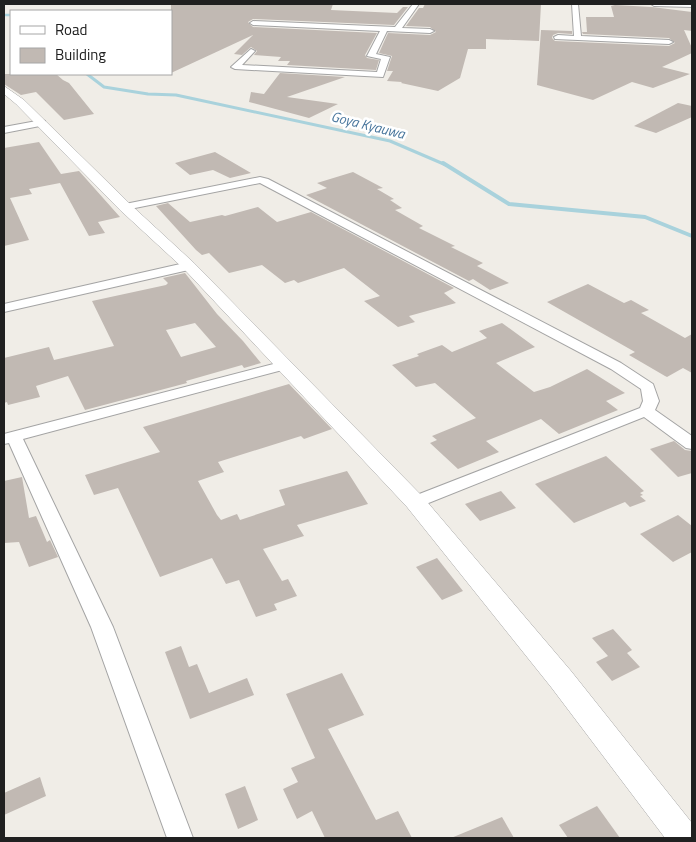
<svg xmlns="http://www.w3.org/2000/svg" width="696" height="842" font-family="'Titillium Web',sans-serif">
  <rect width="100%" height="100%" fill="#f0ede7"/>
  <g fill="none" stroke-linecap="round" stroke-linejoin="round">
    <!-- stream-far2 -->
    <g stroke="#a9d2dc" stroke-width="2.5">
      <polyline points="116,11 124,11"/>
      <polyline points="4,15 11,15"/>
    </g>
    <!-- stream-far1 -->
    <polyline stroke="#a9d2dc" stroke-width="3" points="87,74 104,87 148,94 176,95 390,141 446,165"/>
    <!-- stream -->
    <polyline stroke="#a9d2dc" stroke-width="4" points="443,163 509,204 645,217 692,236"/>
  </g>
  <!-- building -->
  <g fill="#c1b9b3" fill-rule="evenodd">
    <polygon points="171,4 333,4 331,10 397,13 403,7 408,7 394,25 253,19 248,22 253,27 377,33 365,55 367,58 379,60 376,70 287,65 290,61 278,61 281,57 254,55 257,51 251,47 242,55 234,54 253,35 171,73"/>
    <polygon points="425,4 541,4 539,41 486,39 486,49 468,49 460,78 438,91 401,83 402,82 387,81 393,71 387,71 392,56 379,53 388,33 430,35 436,32 430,27 406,26 419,8 423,8"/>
    <polygon points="615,5 652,7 692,12 692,31 684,30 692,48 692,53 662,67 690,74 653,88 632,82 593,100 537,85 541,30 572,31 572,34 558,33 553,35 552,38 555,41 669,46 675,43 669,38 583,34 582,32 587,32 586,17 614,17 611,6"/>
    <polygon points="280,73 345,77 287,97 338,104 309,118 249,102 251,92 264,94"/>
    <polygon points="4,74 56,74 63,80 69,83 94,114 64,120 36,92 21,95 4,84"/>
    <polygon points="678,103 692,106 692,117 656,133 634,126"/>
    <polygon points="39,142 61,174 79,171 120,217 98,222 105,233 89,236 60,183 29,189 32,194 10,198 29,240 4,246 4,148"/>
    <polygon points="215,152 251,173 230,178 213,170 190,175 175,163"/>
    <polygon points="353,172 383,188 377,189 394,199 390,200 402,208 395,210 423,226 419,228 455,246 451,247 483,263 477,266 509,283 490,290 473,279 469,281 306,195 327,188 317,183"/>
    <polygon points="168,203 190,222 222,215 225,216 258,207 277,222 311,212 454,288 444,293 456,303 409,316 415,322 398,327 364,301 380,296 344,268 298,283 294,280 285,283 262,265 229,273 209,253 202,255 196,250 156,206"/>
    <path d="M185,273l32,41 26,27 18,22 -17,5 -2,-3 -56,16 1,2 -102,27 -17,-34 -32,10 4,11 -32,8 -1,-3 -3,1v-45l45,-11 5,13 60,-14 -22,-45 74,-16 2,-2 -5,-5zM195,323l21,24 -35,10 -15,-27z"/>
    <polygon points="588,284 624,303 631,300 649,310 641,313 685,338 692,334 692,373 683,368 667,377 665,376 629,355 635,352 547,302"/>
    <polygon points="502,323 535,347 496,363 534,392 550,387 587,369 625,393 606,401 618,410 559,434 541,419 486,441 499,452 458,469 430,443 437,440 432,436 476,418 435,383 416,387 392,365 419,356 417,354 442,345 452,352 487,338 479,331"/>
    <polygon points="289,384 332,429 304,439 301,436 218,462 224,472 198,481 217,515 221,520 237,514 240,520 285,505 279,490 347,471 368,504 297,525 304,536 263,549 282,581 288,579 297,596 274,604 277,610 256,617 239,580 226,584 212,558 160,577 118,488 94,495 85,475 160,452 143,427"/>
    <polygon points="674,441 685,450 692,451 692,473 678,477 650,449"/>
    <polygon points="606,456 644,491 640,493 643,495 640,496 646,501 630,507 625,502 574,523 535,484"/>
    <polygon points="22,477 29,518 36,516 47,542 50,540 58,557 29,567 19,542 4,543 4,481"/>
    <polygon points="501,491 516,508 480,521 465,504"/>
    <polygon points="678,515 692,526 692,552 673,562 640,534"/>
    <polygon points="437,558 463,591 442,600 416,567"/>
    <polygon points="613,629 632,650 627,653 640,667 612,681 596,662 608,656 592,638"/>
    <polygon points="181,646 189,667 197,664 209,693 247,678 254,695 190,719 165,652"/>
    <polygon points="342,673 364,715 328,729 376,820 398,811 412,838 325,838 312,811 297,819 283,789 298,782 291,768 315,758 286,694"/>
    <polygon points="40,777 46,796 4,815 4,793"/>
    <polygon points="245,786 258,820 238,829 225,794"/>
    <polygon points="597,806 620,838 568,838 559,825"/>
    <polygon points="502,817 514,838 451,838"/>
  </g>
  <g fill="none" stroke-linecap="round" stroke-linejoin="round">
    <!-- minor casing -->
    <g stroke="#a4a4a4" stroke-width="2">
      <g id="minor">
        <polygon points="413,4 419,4 402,28 430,29 434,31 430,33 387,31 376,54 390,57 383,77 235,69 231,67 251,49 255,51 242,65 377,72 381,59 367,56 380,31 253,25 250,23 253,21 395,27"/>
        <polygon points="572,4 578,4 581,36 669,40 673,42 669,44 555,39 554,37 558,35 574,36"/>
        <polygon points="651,4 692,4 692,7 654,6"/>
        <polygon points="42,120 45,121 45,125 4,133 4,127"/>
        <polygon points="260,177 268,179 621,363 653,384 659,401 655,410 692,436 692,449 686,448 644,417 421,506 415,508 409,506 406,502 409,498 640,408 643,401 641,389 611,369 260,183 125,210 119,207 125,204"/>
        <polygon points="189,262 193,263 195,266 193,269 4,312 4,304"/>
        <polygon points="285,361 290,362 292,365 290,368 23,439 113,627 193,838 167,838 91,627 9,443 4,444 4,434"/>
      </g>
    </g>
    <!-- tertiary casing -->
    <g stroke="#a4a4a4" stroke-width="1">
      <polygon id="tertiary" points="4,86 24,100 130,204 194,263 423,497 571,671 692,823 692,838 665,838 551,687 407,507 184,269 120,210 16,104 4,94"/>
    </g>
    <!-- minor -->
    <use href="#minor" fill="#fff" fill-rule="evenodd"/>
    <!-- tertiary -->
    <use href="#tertiary" fill="#fff" fill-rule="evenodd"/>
  </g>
  <g text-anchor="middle" stroke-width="5" stroke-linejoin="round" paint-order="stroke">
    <!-- far-water labels -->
    <g font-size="14" font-style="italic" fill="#49769d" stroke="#fff">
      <text transform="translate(368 125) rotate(14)" y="5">Goya Kyauwa</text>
    </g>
  </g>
  <!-- border -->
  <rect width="696" height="842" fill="none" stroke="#202020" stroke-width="10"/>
  <!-- legend -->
  <rect x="10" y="10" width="162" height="65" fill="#ffffff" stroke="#a6a6a6"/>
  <rect x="20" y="26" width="25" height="8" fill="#ffffff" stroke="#a6a6a6"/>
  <text x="55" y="35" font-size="15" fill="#202020">Road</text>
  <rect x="20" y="48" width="25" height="15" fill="#c1b9b3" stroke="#a6a6a6"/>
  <text x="55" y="60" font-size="15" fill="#202020">Building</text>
</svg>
